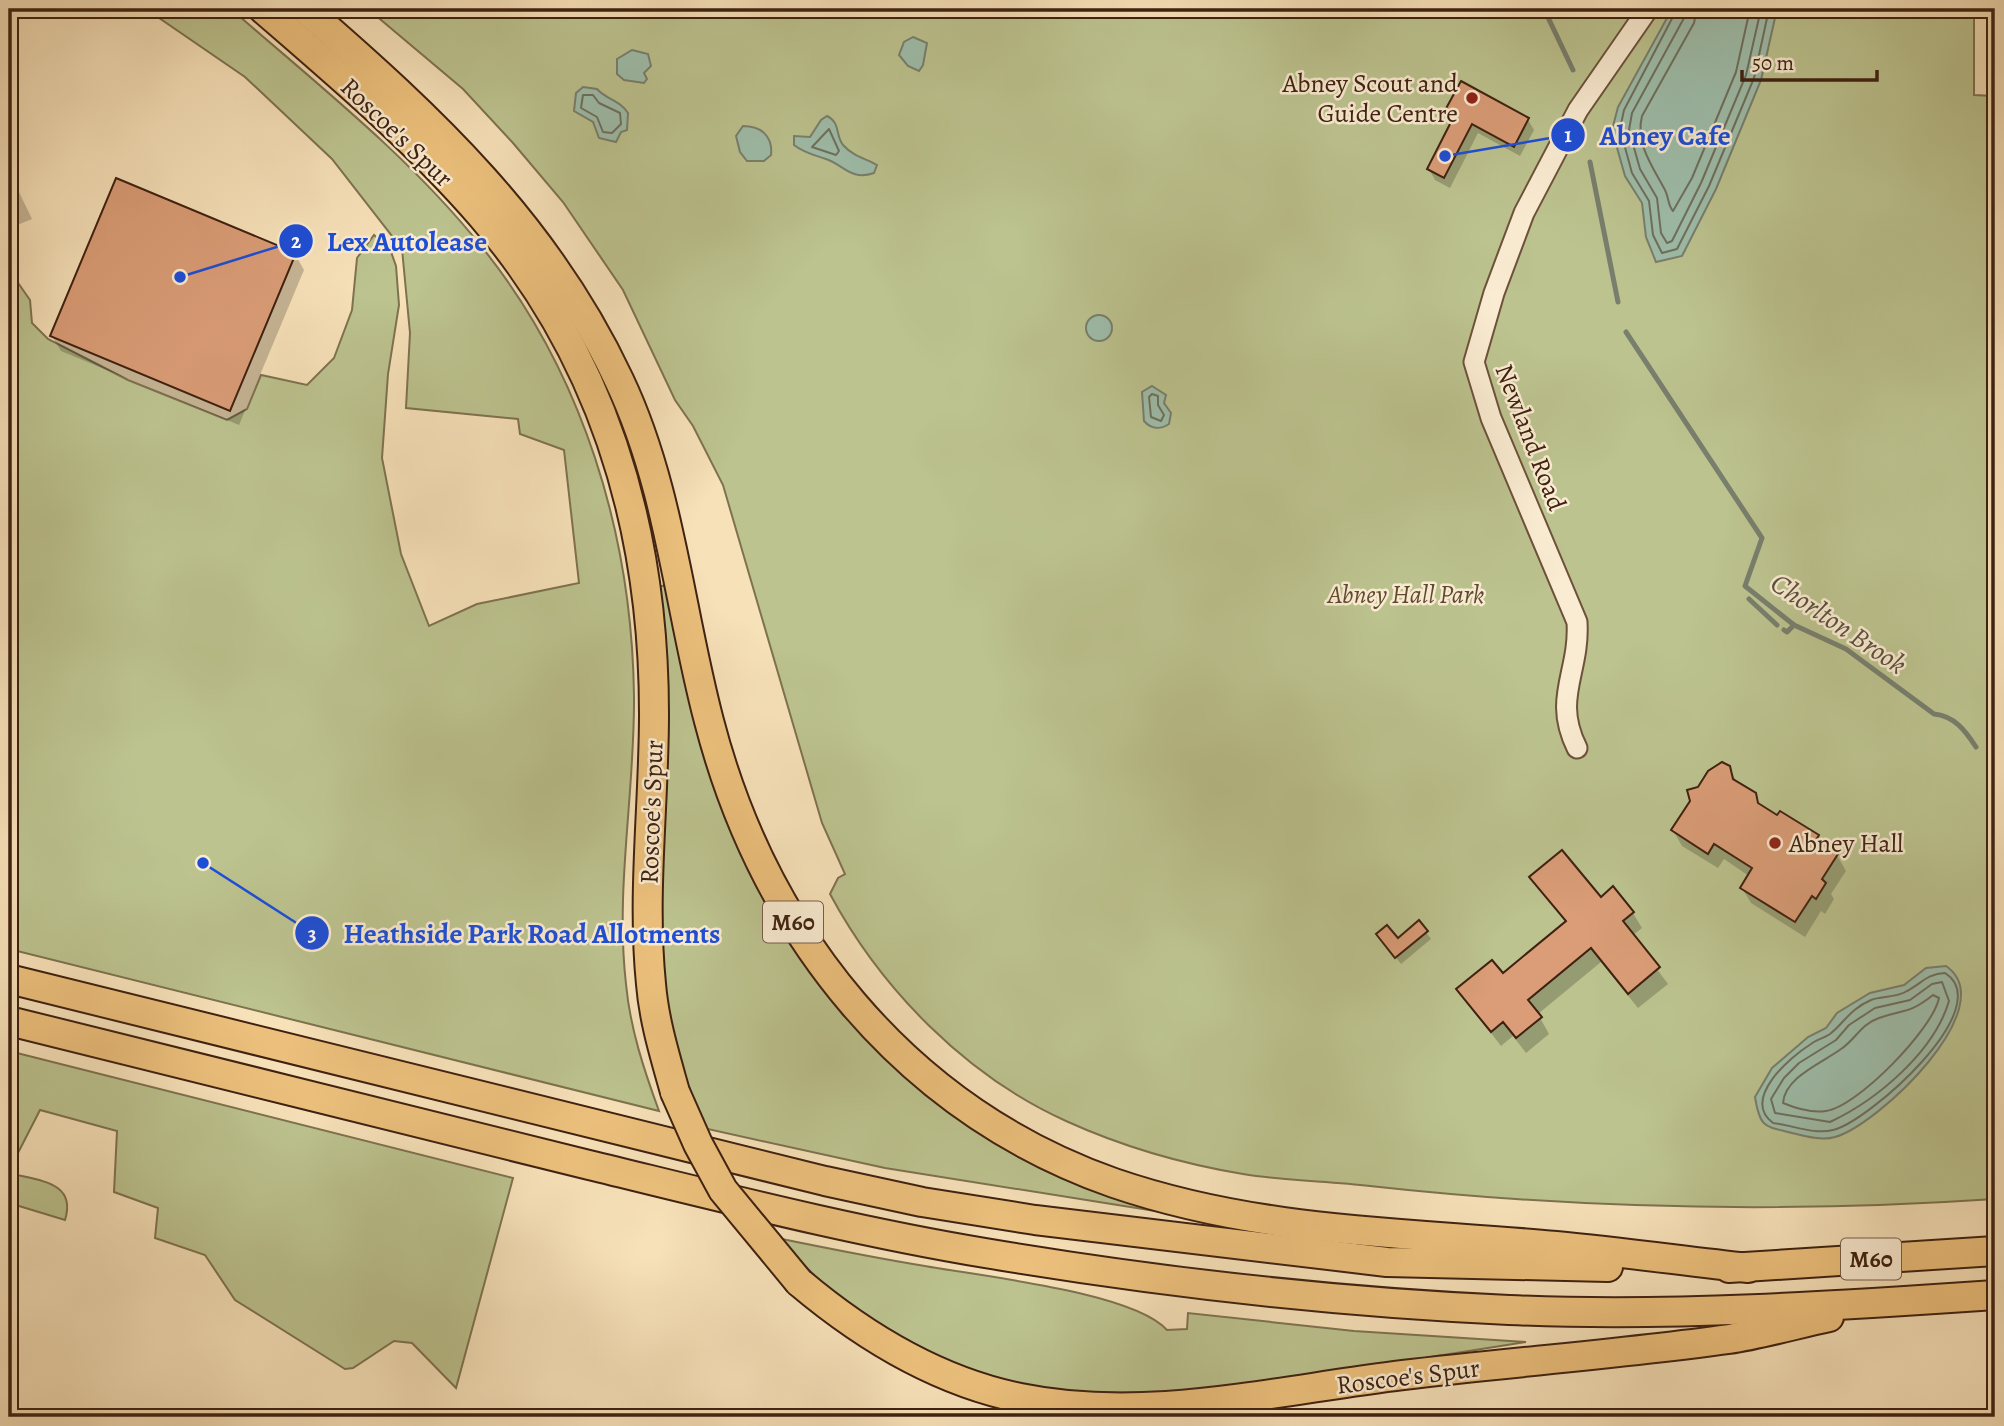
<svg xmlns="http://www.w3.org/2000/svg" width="2004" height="1426" font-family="Alegreya,serif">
  <rect width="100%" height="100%" fill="#f7e1b9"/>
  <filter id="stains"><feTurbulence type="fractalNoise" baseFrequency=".00286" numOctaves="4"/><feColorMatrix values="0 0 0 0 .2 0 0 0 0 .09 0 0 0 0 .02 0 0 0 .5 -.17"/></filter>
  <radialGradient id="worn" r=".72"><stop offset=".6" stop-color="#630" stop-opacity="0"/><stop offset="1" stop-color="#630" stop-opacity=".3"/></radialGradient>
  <!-- green -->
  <g fill="#bcc38f" stroke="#7e7250" stroke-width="2">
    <path d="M146,9h85c86,75 178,147 250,237 102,126 151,289 153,450 1,96 -19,192 -8,288 4,44 18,86 33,127l-650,-162v-679l21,30 2,23 16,16 80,41 99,40 20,-11 14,-34 46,10 27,-27 18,-48 5,-52 17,-23 16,14 6,17 3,39 -11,69 -6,84 19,96 28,72 48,-22 102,-21 -15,-133 -44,-16 -2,-15 -112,-11 4,-75 -8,-84 -70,-90 -87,-82z"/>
    <path d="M368,9h1606v86l21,1v1103c-208,14 -418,10 -625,-13 -42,-5 -85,-5 -127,-12 -60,-10 -122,-28 -177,-53 -100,-45 -185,-132 -236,-227l8,-16 7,-4 -23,-51 -99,-338 -30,-59 -18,-26 -52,-110 -60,-88 -50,-59 -50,-54z"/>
    <polygon points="667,585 708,758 896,1065 1174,1214 885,1168 703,1128 673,1041 665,992 661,930 657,587"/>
    <polygon points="9,1051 513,1178 456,1388 412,1343 394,1341 353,1368 345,1369 235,1300 205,1255 155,1238 158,1208 114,1192 117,1131 40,1110 18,1153 9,1152"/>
    <path d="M9,1173c29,8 68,8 56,47l-56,-17z"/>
    <path d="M777,1238c49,10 98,20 148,28 54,10 208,26 242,64l20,-1 1,-16 166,18 172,11 -273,43 -85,8 -109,-1 -57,-10 -84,-30 -76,-49z"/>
  </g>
  <!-- water -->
  <g fill="#9ebeab" stroke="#787f6d" stroke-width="2">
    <polygon points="1672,9 1777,9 1761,80 1716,189 1682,256 1656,262 1646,237 1642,203 1625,176 1612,130 1618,107"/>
    <polygon points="913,37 927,43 923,65 919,71 908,66 899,55 904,42"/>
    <polygon points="632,50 648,54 651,66 644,73 647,79 644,83 624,80 617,74 617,59"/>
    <path d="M583,87l14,2c10,11 23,11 31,24l-1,17 -6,2 -5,10 -17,-4 -6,-16 -19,-11 2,-18z"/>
    <path d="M827,116c14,7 8,19 16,29 11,12 22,13 34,20l-3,8c-23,8 -30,-8 -48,-14 -12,-4 -22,-6 -32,-14v-9l16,1 11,-17z"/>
    <path d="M743,126c18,0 30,10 28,29l-7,6h-17l-7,-9 -4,-16z"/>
    <circle cx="1099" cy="328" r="13"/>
    <path d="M1152,386l14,9 -2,8 7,10 -2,11c-9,6 -18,5 -25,-3l-2,-29z"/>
    <path d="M1946,966c58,40 -68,159 -111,171 -13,4 -31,-1 -43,-4 -28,-7 -32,-5 -37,-36l17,-29 36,-31 18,-9 11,-15 33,-20 34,-8 22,-17z"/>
  </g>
  <!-- shadow -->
  <g fill="#0003">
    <polygon points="1445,114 1528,120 1534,130 1520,156 1478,133 1450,188 1435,180 1429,169 1451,126"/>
    <polygon points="9,183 19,192 32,219 10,228"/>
    <polygon points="295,254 304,270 239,425 61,351 52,336"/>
    <polygon points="1729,767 1738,785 1754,794 1762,808 1818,836 1824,848 1837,855 1846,871 1831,894 1834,899 1825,914 1821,911 1805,937 1751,903 1742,888 1749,876 1724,859 1718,868 1682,846 1673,830 1699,788"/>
    <polygon points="1531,877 1633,913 1642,928 1632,936 1668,984 1638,1008 1601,962 1538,1014 1549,1034 1526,1053 1513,1036 1501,1046 1458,990 1502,976 1566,923"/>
    <polygon points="1426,932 1431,939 1401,964 1378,935 1398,940"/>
  </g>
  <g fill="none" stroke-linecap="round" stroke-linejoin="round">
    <!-- shore -->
    <g stroke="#6e705e" stroke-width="2">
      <polyline points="1677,9 1624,110 1620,129 1632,173 1649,201 1653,235 1662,253 1677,249 1709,186 1754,78 1769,9"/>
      <polyline points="1686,9 1684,18 1632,113 1629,130 1640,169 1657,198 1661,233 1667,243 1672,241 1701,183 1746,75 1761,9"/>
      <path d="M1697,9l-3,14 -52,93c-7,28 11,51 23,74 4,8 3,16 8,21l19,-33 44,-106 14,-63"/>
      <polygon points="583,95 593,95 599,103 620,113 621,124 612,133 603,132 597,117 581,108"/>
      <polygon points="829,129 839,151 836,155 812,147"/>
      <polygon points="1152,394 1158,396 1158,405 1164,415 1161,421 1151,417 1149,397"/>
      <path d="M1945,973c54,34 -77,149 -112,157 -19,5 -41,-5 -60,-7 -32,-24 17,-66 38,-79 5,-4 13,-6 19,-10 14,-11 20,-25 41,-34 11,-4 25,-2 36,-9 15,-8 20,-17 38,-18z"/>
      <path d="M1942,982l7,19c-15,51 -72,99 -119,121l-55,-9 -4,-14 13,-21 15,-15 37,-23 13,-15 26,-17 35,-8 22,-16z"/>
      <path d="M1933,995l6,3c-6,31 -82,109 -113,113 -13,2 -31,-3 -43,-8 2,-26 39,-40 58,-54 14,-9 20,-25 38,-31 26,-9 30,-4 54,-23z"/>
    </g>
    <!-- stream -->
    <g stroke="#787f6d" stroke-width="5">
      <polyline points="1544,9 1573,70"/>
      <polyline points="1590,162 1618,302"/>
      <path d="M1626,332l136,206 -17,48 49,39 52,24 88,65c20,2 31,16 42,33"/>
      <polyline points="1749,599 1777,625"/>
      <polyline points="1784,630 1787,632 1794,625"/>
    </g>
  </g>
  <!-- building -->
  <g fill="#da9d77" stroke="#3f2111" stroke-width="2">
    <polygon points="1461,81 1529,118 1514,147 1472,124 1444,178 1427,169 1452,120 1443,114"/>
    <polygon points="116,178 296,253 230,411 50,336"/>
    <polygon points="1722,762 1730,766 1733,779 1756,793 1758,803 1777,815 1780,811 1819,835 1816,840 1838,854 1822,879 1826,883 1816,899 1812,896 1795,922 1740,888 1752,868 1714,844 1708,854 1671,830 1690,801 1687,790 1698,787 1708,771"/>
    <polygon points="1562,850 1601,897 1613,886 1634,912 1623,921 1660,967 1628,994 1591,948 1528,1000 1542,1017 1516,1038 1503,1022 1491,1032 1456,989 1492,960 1503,973 1566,921 1529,877"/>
    <polygon points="1419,920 1428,931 1395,958 1376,934 1387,925 1398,938"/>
  </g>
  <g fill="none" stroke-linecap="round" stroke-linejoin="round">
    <!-- minor casing -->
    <g stroke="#6d513b" stroke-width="23">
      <path id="minor" d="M1577,748c-25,-50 3,-75 0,-126l-86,-204 -17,-56 20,-69 30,-80 54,-103 70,-101"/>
    </g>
    <!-- highway casing -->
    <g stroke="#3f2111" stroke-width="32">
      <g id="highway">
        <path d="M263,9c75,65 153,131 218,206 123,142 173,314 173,499 0,90 -12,181 -3,270 3,37 14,72 24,108"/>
        <path d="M305,9c127,110 242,217 314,371 51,107 60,228 90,341 55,212 195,388 405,462 146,50 291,49 442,63 64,6 128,15 192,22"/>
        <polyline points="9,979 825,1181 922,1202 1035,1220 1387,1262 1608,1267"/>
        <path d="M9,1021c193,48 387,96 580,144 132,32 263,66 396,88 173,29 348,49 524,57 161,7 325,-4 486,-15"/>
        <polyline points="1729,1268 1995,1251"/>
        <path d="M799,1282c64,54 137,99 221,116 126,26 257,-8 383,-23 109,-13 218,-21 326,-36 33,-5 67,-15 100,-22"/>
      </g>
    </g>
    <!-- minor -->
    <use href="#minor" stroke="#faecd2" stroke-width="19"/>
    <!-- highway -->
    <use href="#highway" stroke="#ecc07c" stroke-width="28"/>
    <!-- highway-bridge casing -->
    <g stroke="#3f2111" stroke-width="32" stroke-linecap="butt">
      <polyline id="highway-bridge" points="675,1092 698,1144 723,1190 799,1282"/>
    </g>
    <!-- highway-bridge -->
    <use href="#highway-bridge" stroke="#ecc07c" stroke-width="28"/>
  </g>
  <!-- markers -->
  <g fill="#8f2418" stroke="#faecd2" stroke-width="2.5">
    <circle cx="1472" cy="98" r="7"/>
    <circle cx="1775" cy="843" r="7"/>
  </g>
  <g text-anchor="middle" stroke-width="5" stroke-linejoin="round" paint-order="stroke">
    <!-- shield labels -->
    <g fill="#faecd2" stroke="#775e4b" stroke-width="2">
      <rect x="763" y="901.5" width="60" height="41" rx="5"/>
      <rect x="1841" y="1238.5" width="60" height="41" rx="5"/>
    </g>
    <g font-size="24" font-weight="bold" fill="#3f2111">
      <text x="793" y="930">M60</text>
      <text x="1871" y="1267">M60</text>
    </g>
    <!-- poi labels -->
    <g font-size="26" fill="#3f2111" stroke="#faecd2" text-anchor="end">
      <text x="1458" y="92">Abney Scout and<tspan x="1458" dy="30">Guide Centre</tspan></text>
      <text x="1789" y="852" text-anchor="start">Abney Hall</text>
    </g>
    <!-- street labels -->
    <g font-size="26" fill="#3f2111" stroke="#faecd2">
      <text transform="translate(397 132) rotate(44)" y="9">Roscoe's Spur</text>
      <text transform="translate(1531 437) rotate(69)" y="9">Newland Road</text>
      <text transform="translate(651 812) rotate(-88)" y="9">Roscoe's Spur</text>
      <text transform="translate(1408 1376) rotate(-7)" y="9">Roscoe's Spur</text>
    </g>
    <!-- park labels -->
    <g font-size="26" font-style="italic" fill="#5e4a30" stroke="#faecd2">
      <text x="1406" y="603">Abney Hall Park</text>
    </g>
    <!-- water labels -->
    <g font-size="28" font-style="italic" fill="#5c503f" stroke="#faecd2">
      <text transform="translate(1839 623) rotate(34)" y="10">Chorlton Brook</text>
    </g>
  </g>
  <!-- callouts -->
  <path fill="none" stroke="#1d4ed8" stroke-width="2.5" d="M1445 156L1568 135M180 277L296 241M203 863L312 933"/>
  <g fill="#1d4ed8" stroke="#faecd2" stroke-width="2.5">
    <circle cx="1445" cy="156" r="7"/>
    <circle cx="180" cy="277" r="7"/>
    <circle cx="203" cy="863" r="7"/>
    <circle cx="1568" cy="135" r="18"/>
    <circle cx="296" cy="241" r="18"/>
    <circle cx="312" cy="933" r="18"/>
  </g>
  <g font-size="21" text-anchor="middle" font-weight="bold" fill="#fff">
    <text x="1568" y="142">1</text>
    <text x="296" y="248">2</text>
    <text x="312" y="941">3</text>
  </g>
  <g font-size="28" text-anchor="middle" font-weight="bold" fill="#1d4ed8" stroke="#faecd2" stroke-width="5" stroke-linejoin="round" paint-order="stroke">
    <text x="1665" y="145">Abney Cafe</text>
    <text x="407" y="251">Lex Autolease</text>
    <text x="532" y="943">Heathside Park Road Allotments</text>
  </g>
  <!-- margin -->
  <rect width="2004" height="1426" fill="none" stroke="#f7e1b9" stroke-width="35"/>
  <rect x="10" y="10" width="1983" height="1405" fill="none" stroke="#3f2111" stroke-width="3.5"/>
  <rect x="18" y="18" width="1969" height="1391" fill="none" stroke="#3f2111" stroke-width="2"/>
  <!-- scale -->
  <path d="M1742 70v10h135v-10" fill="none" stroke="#3f2111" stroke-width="3.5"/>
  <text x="1752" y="70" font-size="21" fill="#3f2111" stroke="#faecd2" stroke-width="5" paint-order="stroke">50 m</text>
  <rect width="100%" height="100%" filter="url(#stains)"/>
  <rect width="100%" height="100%" fill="url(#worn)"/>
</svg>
